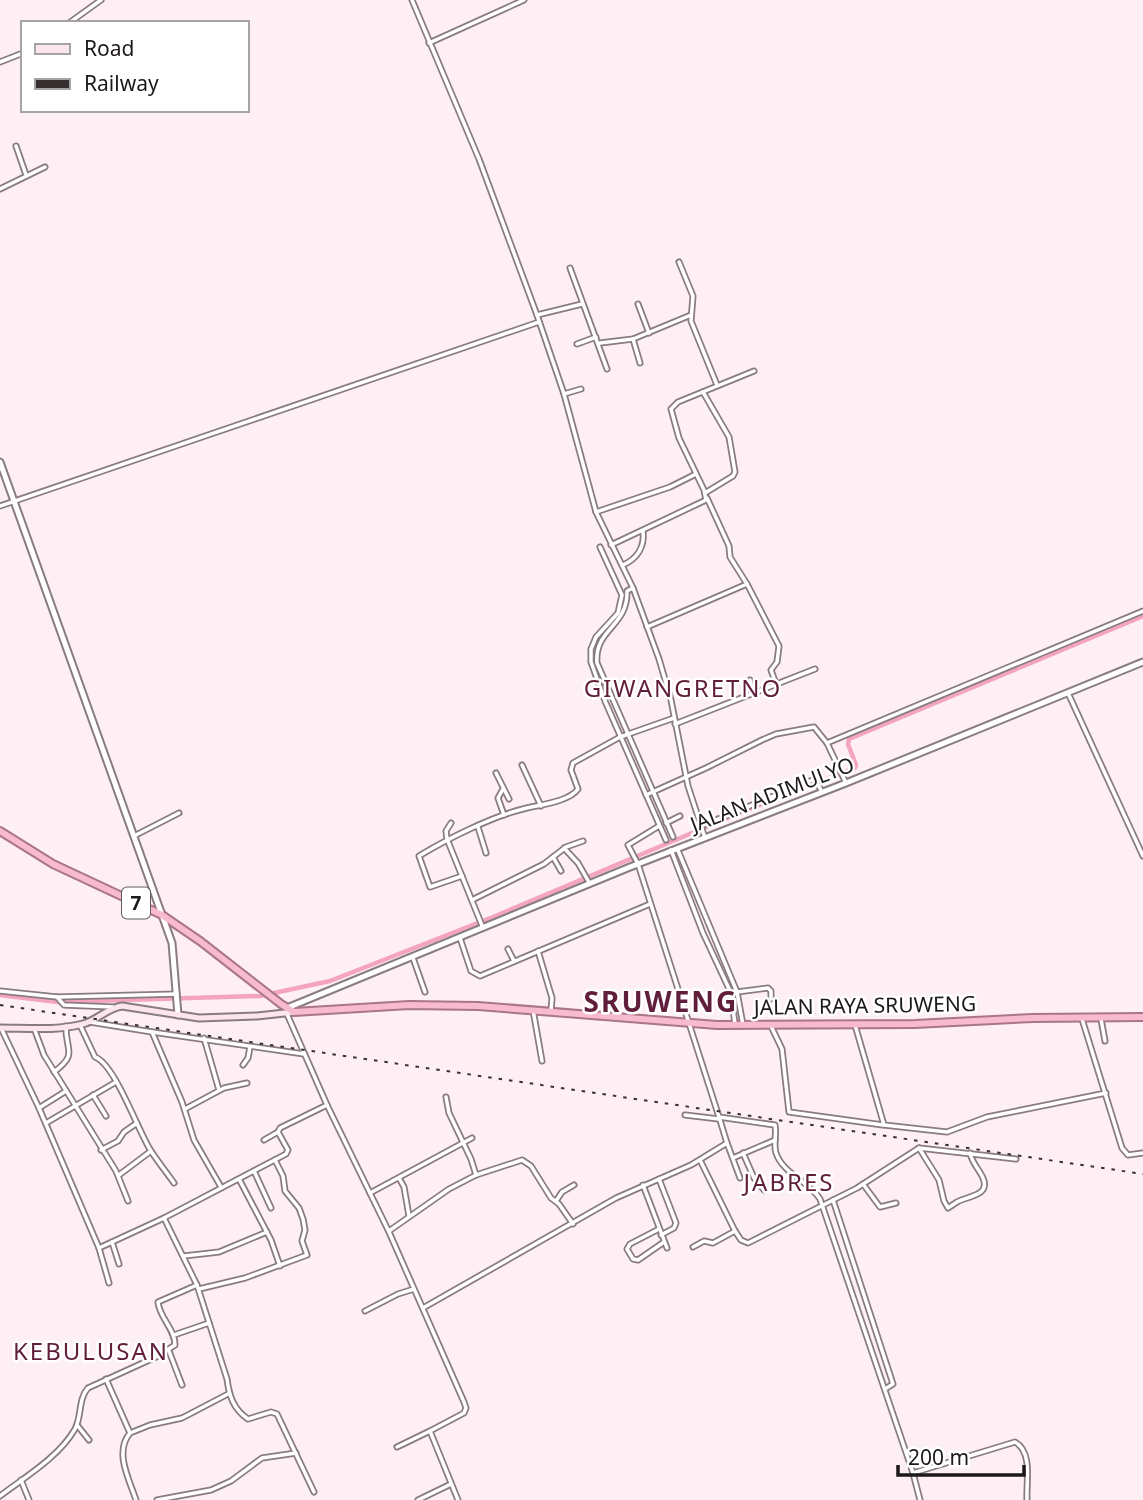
<svg xmlns="http://www.w3.org/2000/svg" width="1143" height="1500" viewBox="0 0 1143 1500" font-family="'Noto Sans',sans-serif">
	<rect width="100%" height="100%" fill="#fdeff3"/>
	<g fill="none" stroke-linecap="round" stroke-linejoin="round">
		<polyline stroke="#f4a4bf" stroke-width="4.5" points="0,995 57,1002 260,996 330,981 493,917 744,811 855,768 856,765 848,744 849,739 1143,616"/>
		<g stroke="#897c80" stroke-width="7">
			<g id="minor">
				<polyline points="412,0 479,159 537,315 564,394 596,512 633,588 659,659 671,700 688,786 705,838"/>
				<polyline points="69,23 101,0"/>
				<polyline points="429,43 524,0"/>
				<polyline points="0,62 23,53"/>
				<polyline points="16,146 26,175"/>
				<polyline points="0,189 45,167"/>
				<polyline points="679,262 693,296 691,321 717,385"/>
				<polyline points="570,268 607,369"/>
				<polyline points="638,304 649,333"/>
				<polyline points="537,315 582,304"/>
				<polyline points="633,339 640,363"/>
				<polyline points="600,343 633,339 691,315"/>
				<polyline points="577,344 596,337"/>
				<polyline points="703,392 729,437 735,472 733,476 705,493"/>
				<polyline points="564,394 581,389"/>
				<polyline points="0,506 539,322"/>
				<polyline points="596,512 670,487 696,474"/>
				<polyline points="611,545 706,500 704,490 679,438 671,409 678,402 754,371"/>
				<polyline points="600,547 622,595 618,613 596,637 591,649 591,662 605,701 666,840"/>
				<path d="M 623,565 C 637,559 645,547 643,531"/>
				<polyline points="747,584 779,646 777,662 771,670 776,684"/>
				<path d="M 633,588 L 627,591 C 628,627 594,629 597,663 L 673,837"/>
				<polyline points="647,627 747,584 730,557 729,546 707,498"/>
				<polyline points="750,680 753,693"/>
				<polyline points="1068,693 1143,856"/>
				<polyline points="675,724 815,669"/>
				<polyline points="522,765 541,806"/>
				<polyline points="496,773 509,799"/>
				<polyline points="846,783 827,743 1143,611"/>
				<polyline points="503,789 498,798 504,815"/>
				<polyline points="646,795 706,768 762,740 776,734 814,727 827,743"/>
				<polyline points="451,823 446,831 447,839 483,928"/>
				<polyline points="666,823 680,816"/>
				<path d="M 659,826 L 628,845 L 638,864 L 719,1117 L 775,1125 C 777,1134 773,1144 776,1153 C 783,1174 809,1181 820,1199 L 913,1473 L 920,1500"/>
				<polyline points="701,826 815,779 822,792"/>
				<polyline points="478,827 486,853"/>
				<polyline points="134,836 179,813"/>
				<polyline points="564,848 578,863 590,884"/>
				<polyline points="677,848 737,992 743,1025"/>
				<polyline points="671,850 703,933 731,993 735,1024"/>
				<polyline points="553,857 561,871"/>
				<path d="M 462,876 L 430,887 L 419,856 C 447,839 491,817 523,809 C 538,805 569,802 578,789 L 571,770 L 573,763 L 620,737 L 674,718"/>
				<polyline points="472,900 544,864 566,847 583,841"/>
				<polyline points="460,938 471,971 480,976 650,904"/>
				<polyline points="508,949 514,961"/>
				<polyline points="538,951 552,998 551,1011"/>
				<polyline points="413,958 425,992"/>
				<polyline points="0,991 57,997 64,1005 113,1007"/>
				<polyline points="737,992 768,988 771,991 771,999"/>
				<polyline points="57,997 177,994"/>
				<polyline points="533,1010 542,1061"/>
				<polyline points="287,1014 327,1105 389,1232 464,1402 466,1408 464,1413 430,1431 458,1500"/>
				<polyline points="1082,1019 1122,1148 1128,1155 1143,1153"/>
				<polyline points="1101,1019 1105,1041"/>
				<polyline points="90,1022 152,1032 182,1102 194,1140 221,1187"/>
				<path d="M 80,1025 L 95,1057 C 115,1064 138,1131 151,1151 C 158,1162 167,1173 174,1183"/>
				<polyline points="855,1025 884,1125 947,1132 987,1117 1106,1093"/>
				<polyline points="771,1026 782,1049 789,1112 883,1125"/>
				<polyline points="1,1028 39,1108 99,1248 164,1218 286,1154 288,1150 278,1132 280,1128 327,1105"/>
				<polyline points="34,1028 44,1055 116,1171 128,1201"/>
				<polyline points="152,1032 304,1054"/>
				<polyline points="204,1038 219,1090"/>
				<polyline points="243,1065 248,1058 250,1047"/>
				<path d="M 54,1072 C 79,1053 65,1051 66,1026"/>
				<polyline points="93,1095 106,1116"/>
				<polyline points="446,1097 449,1113 471,1159 476,1175"/>
				<polyline points="39,1108 66,1091"/>
				<polyline points="185,1109 224,1088 247,1083"/>
				<polyline points="685,1115 719,1119"/>
				<polyline points="46,1123 116,1082"/>
				<polyline points="264,1140 278,1132"/>
				<polyline points="727,1143 740,1178"/>
				<path d="M 919,1148 L 939,1180 L 944,1201 L 948,1208 C 951,1206 954,1204 957,1202 C 967,1196 991,1196 983,1178 C 979,1169 972,1163 970,1153"/>
				<polyline points="101,1150 118,1141 124,1132 137,1123"/>
				<polyline points="743,1153 754,1178 764,1190"/>
				<polyline points="733,1158 775,1140"/>
				<polyline points="700,1160 735,1231 741,1240 748,1243 857,1188 919,1148 1016,1159"/>
				<polyline points="254,1171 271,1208"/>
				<polyline points="119,1175 151,1151"/>
				<polyline points="399,1178 404,1187 409,1216"/>
				<polyline points="239,1179 271,1240 280,1266"/>
				<polyline points="659,1179 676,1223 674,1228 661,1235"/>
				<polyline points="863,1184 880,1207 896,1203"/>
				<polyline points="643,1185 667,1248"/>
				<polyline points="370,1193 472,1138"/>
				<polyline points="833,1200 893,1384 885,1389"/>
				<polyline points="556,1201 562,1192 574,1185"/>
				<polyline points="659,1229 630,1244 627,1249 633,1259 638,1260 664,1242"/>
				<polyline points="389,1231 449,1189 476,1175 522,1160 531,1166 551,1198 559,1204 573,1224"/>
				<polyline points="112,1242 119,1264"/>
				<polyline points="693,1247 704,1241 713,1243 735,1231"/>
				<polyline points="99,1248 109,1283"/>
				<polyline points="184,1256 219,1252 267,1232"/>
				<path d="M 197,1285 L 227,1379 C 229,1395 233,1409 248,1419 L 271,1412 L 277,1414 L 314,1492"/>
				<polyline points="199,1289 245,1278 307,1255 302,1241 305,1230 303,1219 299,1208 285,1191 283,1176 275,1160"/>
				<polyline points="423,1308 616,1198 691,1165 727,1143 719,1117"/>
				<polyline points="365,1311 398,1294 414,1289"/>
				<polyline points="174,1335 209,1323"/>
				<polyline points="169,1351 182,1385"/>
				<polyline points="106,1379 130,1433 150,1425 182,1418 228,1394"/>
				<polyline points="77,1425 89,1440"/>
				<path d="M 130,1433 C 114,1452 129,1479 136,1500"/>
				<polyline points="397,1447 430,1431"/>
				<path d="M 913,1473 L 1015,1442 C 1033,1452 1026,1482 1027,1500"/>
				<polyline points="21,1480 29,1500"/>
				<path d="M 0,1496 C 25,1477 59,1457 75,1429 C 82,1416 78,1399 88,1388 L 156,1357 L 175,1345 C 175,1329 159,1317 158,1302 L 197,1285 L 164,1218"/>
				<polyline points="157,1500 211,1490 231,1481 262,1458 296,1453"/>
				<polyline points="418,1500 451,1484"/>
			</g>
		</g>
		<g stroke="#897c80" stroke-width="9">
			<g id="tertiary">
				<polyline points="0,462 172,943 178,1015"/>
				<polyline points="287,1008 630,867 846,783 1143,662"/>
			</g>
		</g>
		<g stroke="#897c80" stroke-width="9">
			<path id="secondary" d="M 0,1028 C 26,1028 57,1031 83,1024 C 98,1020 107,1008 122,1006 L 199,1018 L 257,1016 L 294,1012"/>
		</g>
		<g stroke="#aa7687" stroke-width="10">
			<polyline id="trunk" points="0,831 53,864 162,915 200,941 281,1004 294,1012 409,1005 478,1006 717,1025 915,1024 1033,1018 1143,1017"/>
		</g>
		<use href="#minor" stroke="#fff" stroke-width="3.5"/>
		<use href="#tertiary" stroke="#fff" stroke-width="5"/>
		<use href="#secondary" stroke="#fce5ed" stroke-width="5"/>
		<use href="#trunk" stroke="#f8bace" stroke-width="6"/>
		<polyline stroke="#363031" stroke-width="2" stroke-dasharray="3.5 7" stroke-linecap="butt" points="0,1005 1143,1174"/>
	</g>
	<g text-anchor="middle" dominant-baseline="central" stroke-width="5" stroke-linejoin="round" paint-order="stroke">
		<rect fill="#fff" stroke="#615d5e" stroke-width="2" x="122" y="887.5" width="28" height="31" rx="5"/>
		<g font-size="19" font-weight="bold" fill="#1d1819">
			<text x="136" y="903">7</text>
		</g>
		<g font-size="21" fill="#1d1819" stroke="#fff">
			<text transform="translate(772 794) rotate(-21)">JALAN ADIMULYO</text>
			<text transform="translate(865 1005) rotate(-1)">JALAN RAYA SRUWENG</text>
		</g>
		<g font-size="24" letter-spacing="2" fill="#601e3a" stroke="#fff">
			<text x="683" y="687">GIWANGRETNO</text>
			<text x="789" y="1181">JABRES</text>
			<text x="91" y="1350">KEBULUSAN</text>
		</g>
		<g font-size="28" font-weight="bold" letter-spacing="2" fill="#601e3a" stroke="#fff">
			<text x="661" y="1001">SRUWENG</text>
		</g>
	</g>
	<rect x="21" y="21" width="228" height="91" fill="#ffffff" stroke="#a5a3a3" stroke-width="2"/>
	<rect x="35" y="44" width="35" height="10" fill="#fce5ed" stroke="#a5a3a3" stroke-width="2"/>
	<text x="84" y="56" font-size="21" fill="#1d1819">Road</text>
	<rect x="35" y="79" width="35" height="10" fill="#363031" stroke="#a5a3a3" stroke-width="2"/>
	<text x="84" y="91" font-size="21" fill="#1d1819">Railway</text>
	<path d="M898 1465v10h126v-10" fill="none" stroke="#1d1819" stroke-width="3.5"/>
	<text x="908" y="1465" font-size="21" fill="#1d1819" stroke="#ffffff" stroke-width="5" paint-order="stroke">200 m</text>
</svg>
